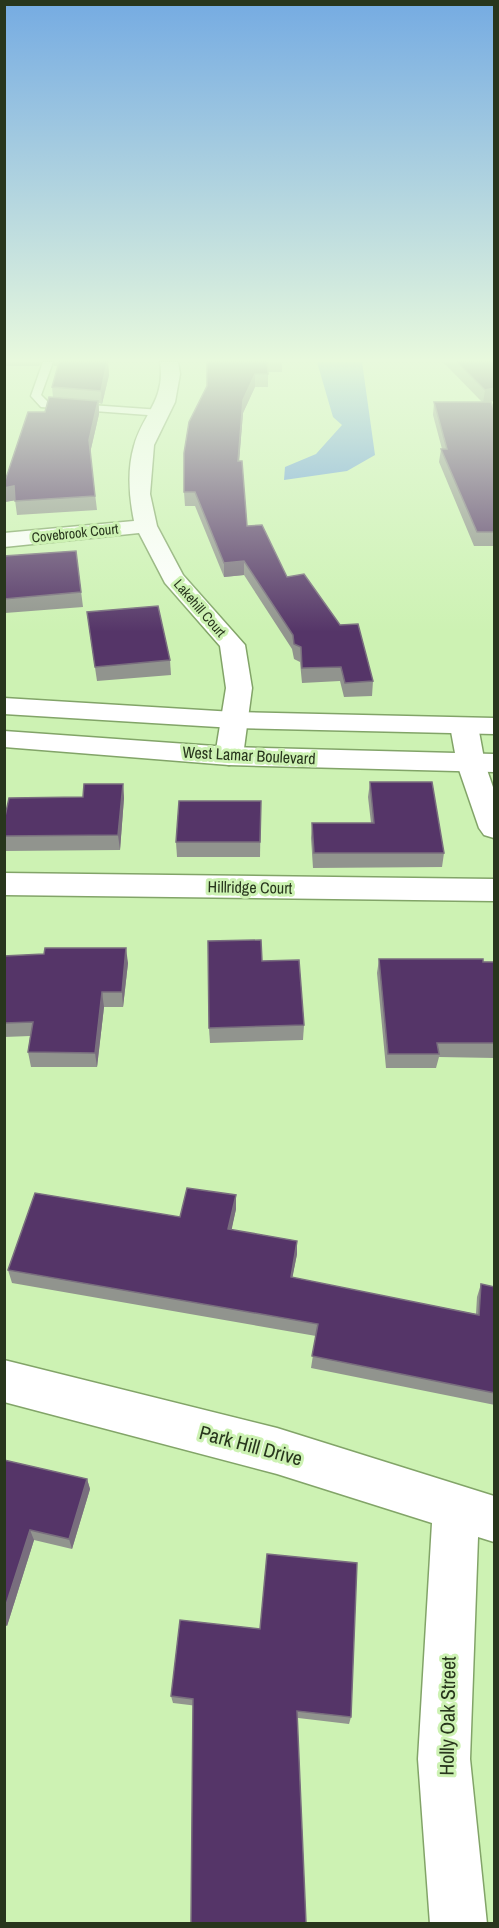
<svg xmlns="http://www.w3.org/2000/svg" width="499" height="1928" viewBox="0 0 499 1928" font-family="'Archivo Narrow',sans-serif">
	<rect width="100%" height="100%" fill="#cdf2b3"/>
	<polygon fill="#689dda" points="317,362 362,362 375,455 347,471 284,480 285,467 316,454 342,425 333,417"/>
	<g fill="none" stroke-linecap="round" stroke-linejoin="round">
		<g stroke="#82a468" stroke-width="3">
			<polygon id="service" points="43,362 53,362 41,395 48,402 161,410 166,413 161,416 41,407 31,396"/>
		</g>
		<g stroke="#82a468" stroke-width="3">
			<g id="minor">
				<path d="M 160,362 L 178,362 L 180,374 L 175,402 L 154,445 L 150,494 L 157,526 L 183,575 L 245,645 L 252,688 L 243,756 L 239,762 L 229,765 L 219,762 L 215,756 L 226,688 L 220,646 L 165,583 L 139,533 L 4,547 L 4,533 L 134,521 C 129,496 127,470 134,446 C 142,415 166,400 160,362 Z"/>
				<polygon points="464,718 474,720 478,726 485,764 494,790 494,838 484,835 479,828 457,764 450,726 454,720"/>
				<polygon points="4,873 494,879 494,901 4,895"/>
				<polygon points="4,1360 277,1428 494,1496 494,1542 478,1537 470,1759 487,1924 430,1924 418,1759 432,1523 277,1474 4,1402"/>
			</g>
		</g>
		<g stroke="#82a468" stroke-width="3">
			<g id="secondary">
				<polygon points="4,698 234,712 494,718 494,734 234,728 4,714"/>
				<polygon points="4,731 229,747 494,754 494,772 229,765 4,747"/>
			</g>
		</g>
		<use href="#service" fill="#fff" fill-rule="evenodd"/>
		<use href="#minor" fill="#fff" fill-rule="evenodd"/>
		<use href="#secondary" fill="#fff" fill-rule="evenodd"/>
	</g>
	<g fill="#91948e">
		<polygon points="4,362 41,362 39,366 4,366"/>
		<polygon points="53,362 108,362 109,375 102,404 99,403 99,414 90,453 97,510 17,515 15,500 5,502 4,484 53,397 52,387 58,366 54,366"/>
		<polygon points="207,362 282,362 282,372 268,372 268,387 255,387 243,413 239,461 247,526 287,577 373,681 372,696 344,697 340,681 302,683 300,662 294,659 292,649 244,575 224,577 195,506 185,506 184,492 207,386"/>
		<polygon points="443,362 495,362 487,402 495,412 495,546 474,546 439,462 441,449 442,449 433,415 434,402 482,402"/>
		<polygon points="76,551 83,607 5,613 4,556"/>
		<polygon points="89,627 170,660 171,675 97,681"/>
		<polygon points="370,782 444,853 442,867 313,868 311,838 312,823 371,823 368,797"/>
		<polygon points="123,784 124,798 120,850 5,851 4,821 83,797"/>
		<polygon points="261,801 260,857 177,857 176,842"/>
		<polygon points="4,956 128,963 123,1007 104,1007 97,1067 31,1067 28,1052 30,1036 4,1037"/>
		<polygon points="379,959 495,962 495,1058 439,1057 436,1068 386,1068 377,973"/>
		<polygon points="262,961 304,1025 303,1040 210,1043 209,1028"/>
		<polygon points="236,1195 236,1209 231,1230 297,1254 292,1278 476,1314 477,1297 481,1284 495,1287 495,1405 311,1368 316,1336 12,1283 8,1270 180,1217"/>
		<polygon points="4,1460 87,1479 90,1489 72,1549 34,1540 7,1626 4,1625"/>
		<polygon points="171,1696 351,1717 349,1724 173,1703"/>
	</g>
	<g fill="#796e7e">
		<polygon points="108,362 109,375 102,404 101,391"/>
		<polygon points="255,374 255,387 243,413 238,475 238,461 243,400"/>
		<polygon points="495,388 495,401 483,403 485,390"/>
		<polygon points="98,401 99,414 90,453 89,440"/>
		<polygon points="14,486 17,500 5,502 4,488"/>
		<polygon points="244,561 244,575 224,577 224,563"/>
		<polygon points="123,784 124,798 120,850 118,835"/>
		<polygon points="126,948 128,963 123,1007 122,992"/>
		<polygon points="102,992 104,1007 97,1067 95,1053"/>
		<polygon points="236,1195 236,1209 229,1242 228,1229"/>
		<polygon points="297,1241 297,1254 290,1290 291,1277"/>
		<polygon points="87,1479 90,1489 72,1549 69,1539"/>
		<polygon points="30,1530 34,1540 7,1626 4,1621 4,1611"/>
	</g>
	<g fill="#553568" stroke="#796e7e" stroke-width="1.5">
		<polygon points="59,362 107,362 101,391 52,387"/>
		<polygon points="207,362 267,362 268,374 255,374 243,400 238,461 242,461 247,526 262,525 287,577 304,574 340,625 358,624 373,681 345,683 341,667 302,668 301,647 294,644 293,635 244,561 224,563 195,492 184,492 184,453 189,422 207,386"/>
		<polygon points="457,362 495,362 495,388 485,390"/>
		<polygon points="49,397 98,401 89,440 95,496 15,501 14,486 4,488 4,484 28,412 45,412"/>
		<polygon points="434,402 491,402 495,412 495,532 477,532 441,449 447,449"/>
		<polygon points="76,551 81,592 4,599 4,556"/>
		<polygon points="158,606 170,660 95,667 87,612"/>
		<polygon points="370,782 432,782 444,853 314,853 312,823 374,823"/>
		<polygon points="84,784 123,784 118,835 4,836 4,821 9,798 83,797"/>
		<polygon points="179,801 261,801 260,842 176,842"/>
		<polygon points="261,940 262,961 299,960 304,1025 209,1028 208,941"/>
		<polygon points="45,948 126,948 122,992 102,992 95,1053 28,1052 33,1022 4,1023 4,956 44,954"/>
		<polygon points="379,959 483,959 483,962 495,962 495,1043 437,1043 439,1054 388,1054"/>
		<polygon points="187,1188 236,1195 228,1229 297,1241 291,1277 479,1315 481,1284 495,1287 495,1393 312,1356 318,1324 8,1270 35,1193 180,1217"/>
		<polygon points="4,1460 87,1479 69,1539 30,1530 4,1611"/>
		<polygon points="267,1554 357,1563 351,1717 297,1711 306,1923 191,1923 193,1699 171,1696 180,1620 260,1629"/>
	</g>
	<linearGradient id="sky" x2="0" y2="1"><stop stop-color="#75abe2"/><stop offset="0.57" stop-color="#e8f9dd"/><stop offset="1" stop-color="#e8f9dd" stop-opacity="0"/></linearGradient>
	<rect width="499" height="632" fill="url(#sky)"/>
	<g text-anchor="middle" dominant-baseline="central" stroke-width="6" stroke-linejoin="round" paint-order="stroke">
		<g font-size="14" fill="#28361d" stroke="#cdf2b3">
			<text transform="translate(75 533) rotate(-6)">Covebrook Court</text>
			<text transform="translate(200 608) rotate(49)">Lakehill Court</text>
		</g>
		<g font-size="16" fill="#28361d" stroke="#cdf2b3">
			<text transform="translate(249 755) rotate(3)">West Lamar Boulevard</text>
			<text transform="translate(250 887) rotate(1)">Hillridge Court</text>
		</g>
		<g font-size="20" fill="#28361d" stroke="#cdf2b3">
			<text transform="translate(251 1445) rotate(15)">Park Hill Drive</text>
			<text transform="translate(447 1716) rotate(-89)">Holly Oak Street</text>
		</g>
	</g>
	<rect width="499" height="1928" fill="none" stroke="#28361d" stroke-width="12"/>
</svg>
